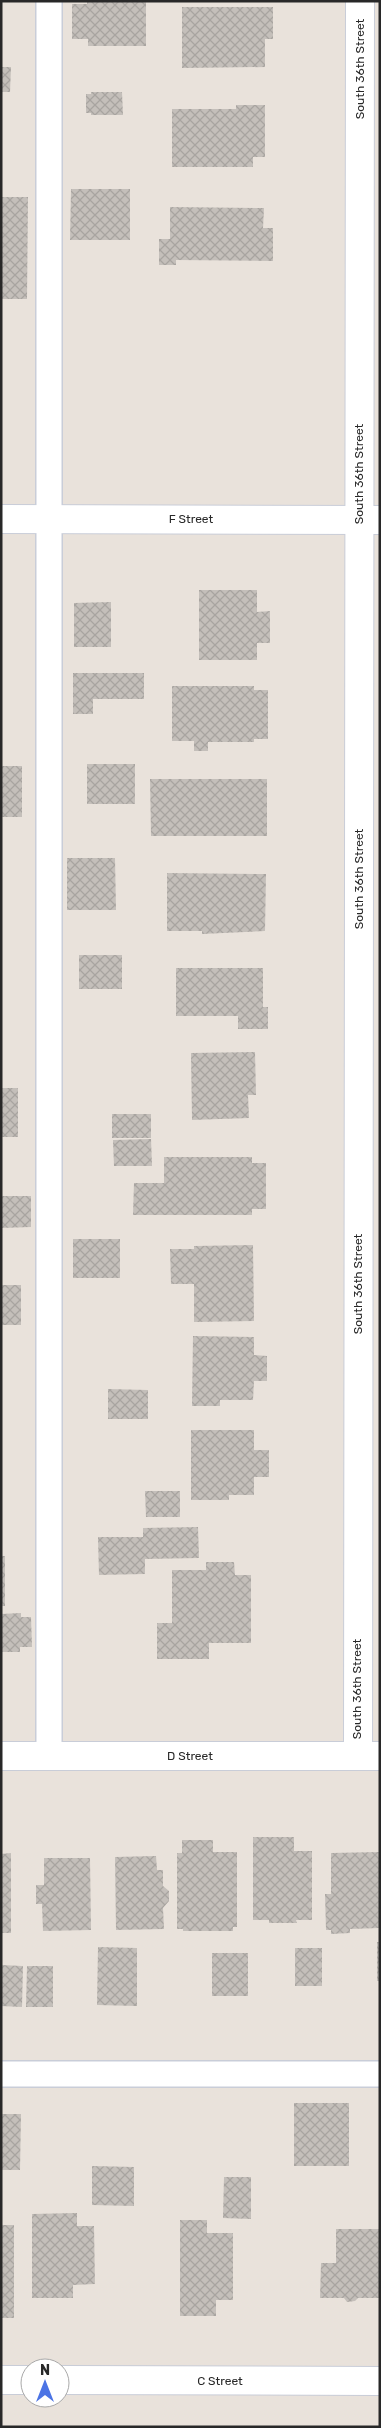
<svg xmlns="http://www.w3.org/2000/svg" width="381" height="2428" viewBox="0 0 381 2428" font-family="Rubik,sans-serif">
	<defs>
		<pattern id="building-cross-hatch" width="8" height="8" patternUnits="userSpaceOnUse" patternTransform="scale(1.25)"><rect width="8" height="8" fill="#c4bfba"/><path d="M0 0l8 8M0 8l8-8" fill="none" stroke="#a8a4a0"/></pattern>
	</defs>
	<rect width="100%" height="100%" fill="#e9e2db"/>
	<g fill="url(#building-cross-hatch)">
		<polygon points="87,1 146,1 146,46 88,46 88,39 72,39 72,4 87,4"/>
		<polygon points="182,7 273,7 273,39 265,39 265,67 182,68"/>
		<polygon points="1,67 11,67 10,92 1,92"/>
		<polygon points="91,92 122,92 123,115 91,115 91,113 86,113 86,94 91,94"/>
		<polygon points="236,105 265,105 265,157 253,157 253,167 172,167 172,109 236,109"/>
		<polygon points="71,189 130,189 130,240 70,240"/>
		<polygon points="1,197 28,197 27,299 1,299"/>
		<polygon points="170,207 264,208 263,228 273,228 273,261 176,260 176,265 159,265 159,239 170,239"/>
		<polygon points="199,590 257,590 257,612 270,611 270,643 257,643 257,660 199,660"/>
		<polygon points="111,602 111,647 74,647 74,603"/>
		<polygon points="73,673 144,673 144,699 93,699 93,714 73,714"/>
		<polygon points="172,686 254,686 254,690 268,690 268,739 254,739 254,742 208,742 208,751 194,751 194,741 172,741"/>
		<rect x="87" y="764" width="48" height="40"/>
		<rect x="1" y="766" width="21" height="51"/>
		<polygon points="150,779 267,779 267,836 151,836"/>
		<polygon points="67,858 115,858 116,910 67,910"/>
		<polygon points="167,873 266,874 265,931 202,934 202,931 167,931"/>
		<rect x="79" y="955" width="43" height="34"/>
		<polygon points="176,968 263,968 263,1007 268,1007 268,1029 238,1029 238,1016 176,1016"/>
		<polygon points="255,1052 256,1095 248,1095 249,1118 192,1120 191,1053"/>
		<rect x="1" y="1088" width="17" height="49"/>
		<rect x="112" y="1114" width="39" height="24"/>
		<polygon points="151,1139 152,1166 114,1166 113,1140"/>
		<polygon points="164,1157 252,1157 252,1163 266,1163 266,1209 252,1209 252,1215 133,1215 134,1183 164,1183"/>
		<polygon points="1,1196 31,1196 31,1227 1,1228"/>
		<rect x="73" y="1239" width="47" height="39"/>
		<polygon points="253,1245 254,1321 194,1322 194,1284 171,1284 170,1249 194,1249 194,1246"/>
		<rect x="1" y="1285" width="20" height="40"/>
		<polygon points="193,1336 254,1337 254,1355 267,1356 267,1381 254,1381 253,1400 220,1400 220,1406 192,1406"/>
		<polygon points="108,1389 148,1390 148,1419 108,1419"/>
		<polygon points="191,1430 254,1430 254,1450 269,1450 269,1477 254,1477 254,1495 229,1495 229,1500 191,1500"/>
		<polygon points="145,1491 180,1491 180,1517 146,1517"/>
		<polygon points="198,1527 199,1558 145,1559 145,1574 99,1575 98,1537 143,1537 143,1528"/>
		<rect x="1" y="1556" width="4" height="50"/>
		<polygon points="206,1562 234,1562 235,1575 251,1575 251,1643 209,1643 209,1659 157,1659 157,1623 172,1623 172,1570 206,1570"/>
		<polygon points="21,1613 21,1617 31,1617 32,1647 20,1647 20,1652 1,1652 1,1614"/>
		<polygon points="253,1837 294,1837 294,1851 312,1851 312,1920 296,1920 297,1923 269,1923 269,1920 253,1920"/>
		<polygon points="182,1840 213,1840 213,1852 237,1852 237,1927 233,1927 233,1931 183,1931 183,1929 177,1929 177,1853 182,1853"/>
		<polygon points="380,1852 380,1928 350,1929 350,1933 331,1934 331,1930 326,1930 325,1894 331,1894 331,1853"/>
		<polygon points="11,1853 11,1933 1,1933 1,1854"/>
		<polygon points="156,1856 157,1870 163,1870 163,1886 169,1891 169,1901 163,1908 164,1929 116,1930 115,1857"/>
		<polygon points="44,1858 90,1858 91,1930 43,1931 42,1904 36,1904 36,1885 44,1885"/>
		<rect x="377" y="1942" width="3" height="39"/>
		<polygon points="98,1947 137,1948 137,2006 97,2005"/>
		<rect x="295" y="1948" width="27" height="38"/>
		<rect x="212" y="1953" width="36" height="43"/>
		<polygon points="1,1965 23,1966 22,2007 1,2006"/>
		<polygon points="27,1966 53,1966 53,2007 26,2007"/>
		<rect x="294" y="2103" width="55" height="63"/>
		<polygon points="1,2114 21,2114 20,2170 1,2170"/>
		<polygon points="92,2166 134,2167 134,2206 92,2205"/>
		<polygon points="224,2177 251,2177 251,2219 223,2218"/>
		<polygon points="77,2213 77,2226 94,2226 95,2284 73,2285 73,2298 32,2298 32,2214"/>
		<polygon points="180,2220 207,2220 207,2233 233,2233 233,2300 216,2300 216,2316 180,2316"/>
		<rect x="1" y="2225" width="13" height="93"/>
		<polygon points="336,2229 380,2229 380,2298 358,2298 355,2301 347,2302 344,2298 320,2298 321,2263 336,2263"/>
	</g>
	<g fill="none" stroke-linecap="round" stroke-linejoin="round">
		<g stroke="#c9cdd8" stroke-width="28">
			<g id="service">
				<polyline points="49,1 49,1756"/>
				<polyline points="1,2074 380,2074"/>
			</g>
		</g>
		<g stroke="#c9cdd8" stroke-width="30">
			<g id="minor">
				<polyline points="1,519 380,520"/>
				<polyline points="358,1756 360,1"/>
				<polyline points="1,2380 30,2380"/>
				<polyline points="60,2380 380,2381"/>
			</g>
		</g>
		<g stroke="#c9cdd8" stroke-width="30">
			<polyline id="tertiary" points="1,1756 380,1756"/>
		</g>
		<use href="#service" stroke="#fff" stroke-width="25"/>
		<use href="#minor" stroke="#fff" stroke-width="28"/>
		<use href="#tertiary" stroke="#fff" stroke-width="28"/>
	</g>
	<g text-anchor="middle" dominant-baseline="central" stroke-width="4" stroke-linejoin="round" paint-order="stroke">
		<g font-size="12" fill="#282828" stroke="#fff">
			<text transform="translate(360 69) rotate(-90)">South 36th Street</text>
			<text transform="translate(359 474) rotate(-90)">South 36th Street</text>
			<text x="191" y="519">F Street</text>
			<text transform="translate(359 879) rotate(-90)">South 36th Street</text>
			<text transform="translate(358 1284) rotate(-90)">South 36th Street</text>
			<text transform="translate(357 1689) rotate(-90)">South 36th Street</text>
			<text x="190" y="1756">D Street</text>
			<text x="220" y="2381">C Street</text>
		</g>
	</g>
	<rect width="381" height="2428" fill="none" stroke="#282828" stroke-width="5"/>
	<g transform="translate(45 2383)"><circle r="24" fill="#ffffff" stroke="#a9a9a9"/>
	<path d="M0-4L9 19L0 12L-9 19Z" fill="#4c74e5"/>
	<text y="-8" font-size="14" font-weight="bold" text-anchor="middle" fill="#282828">N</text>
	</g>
</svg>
